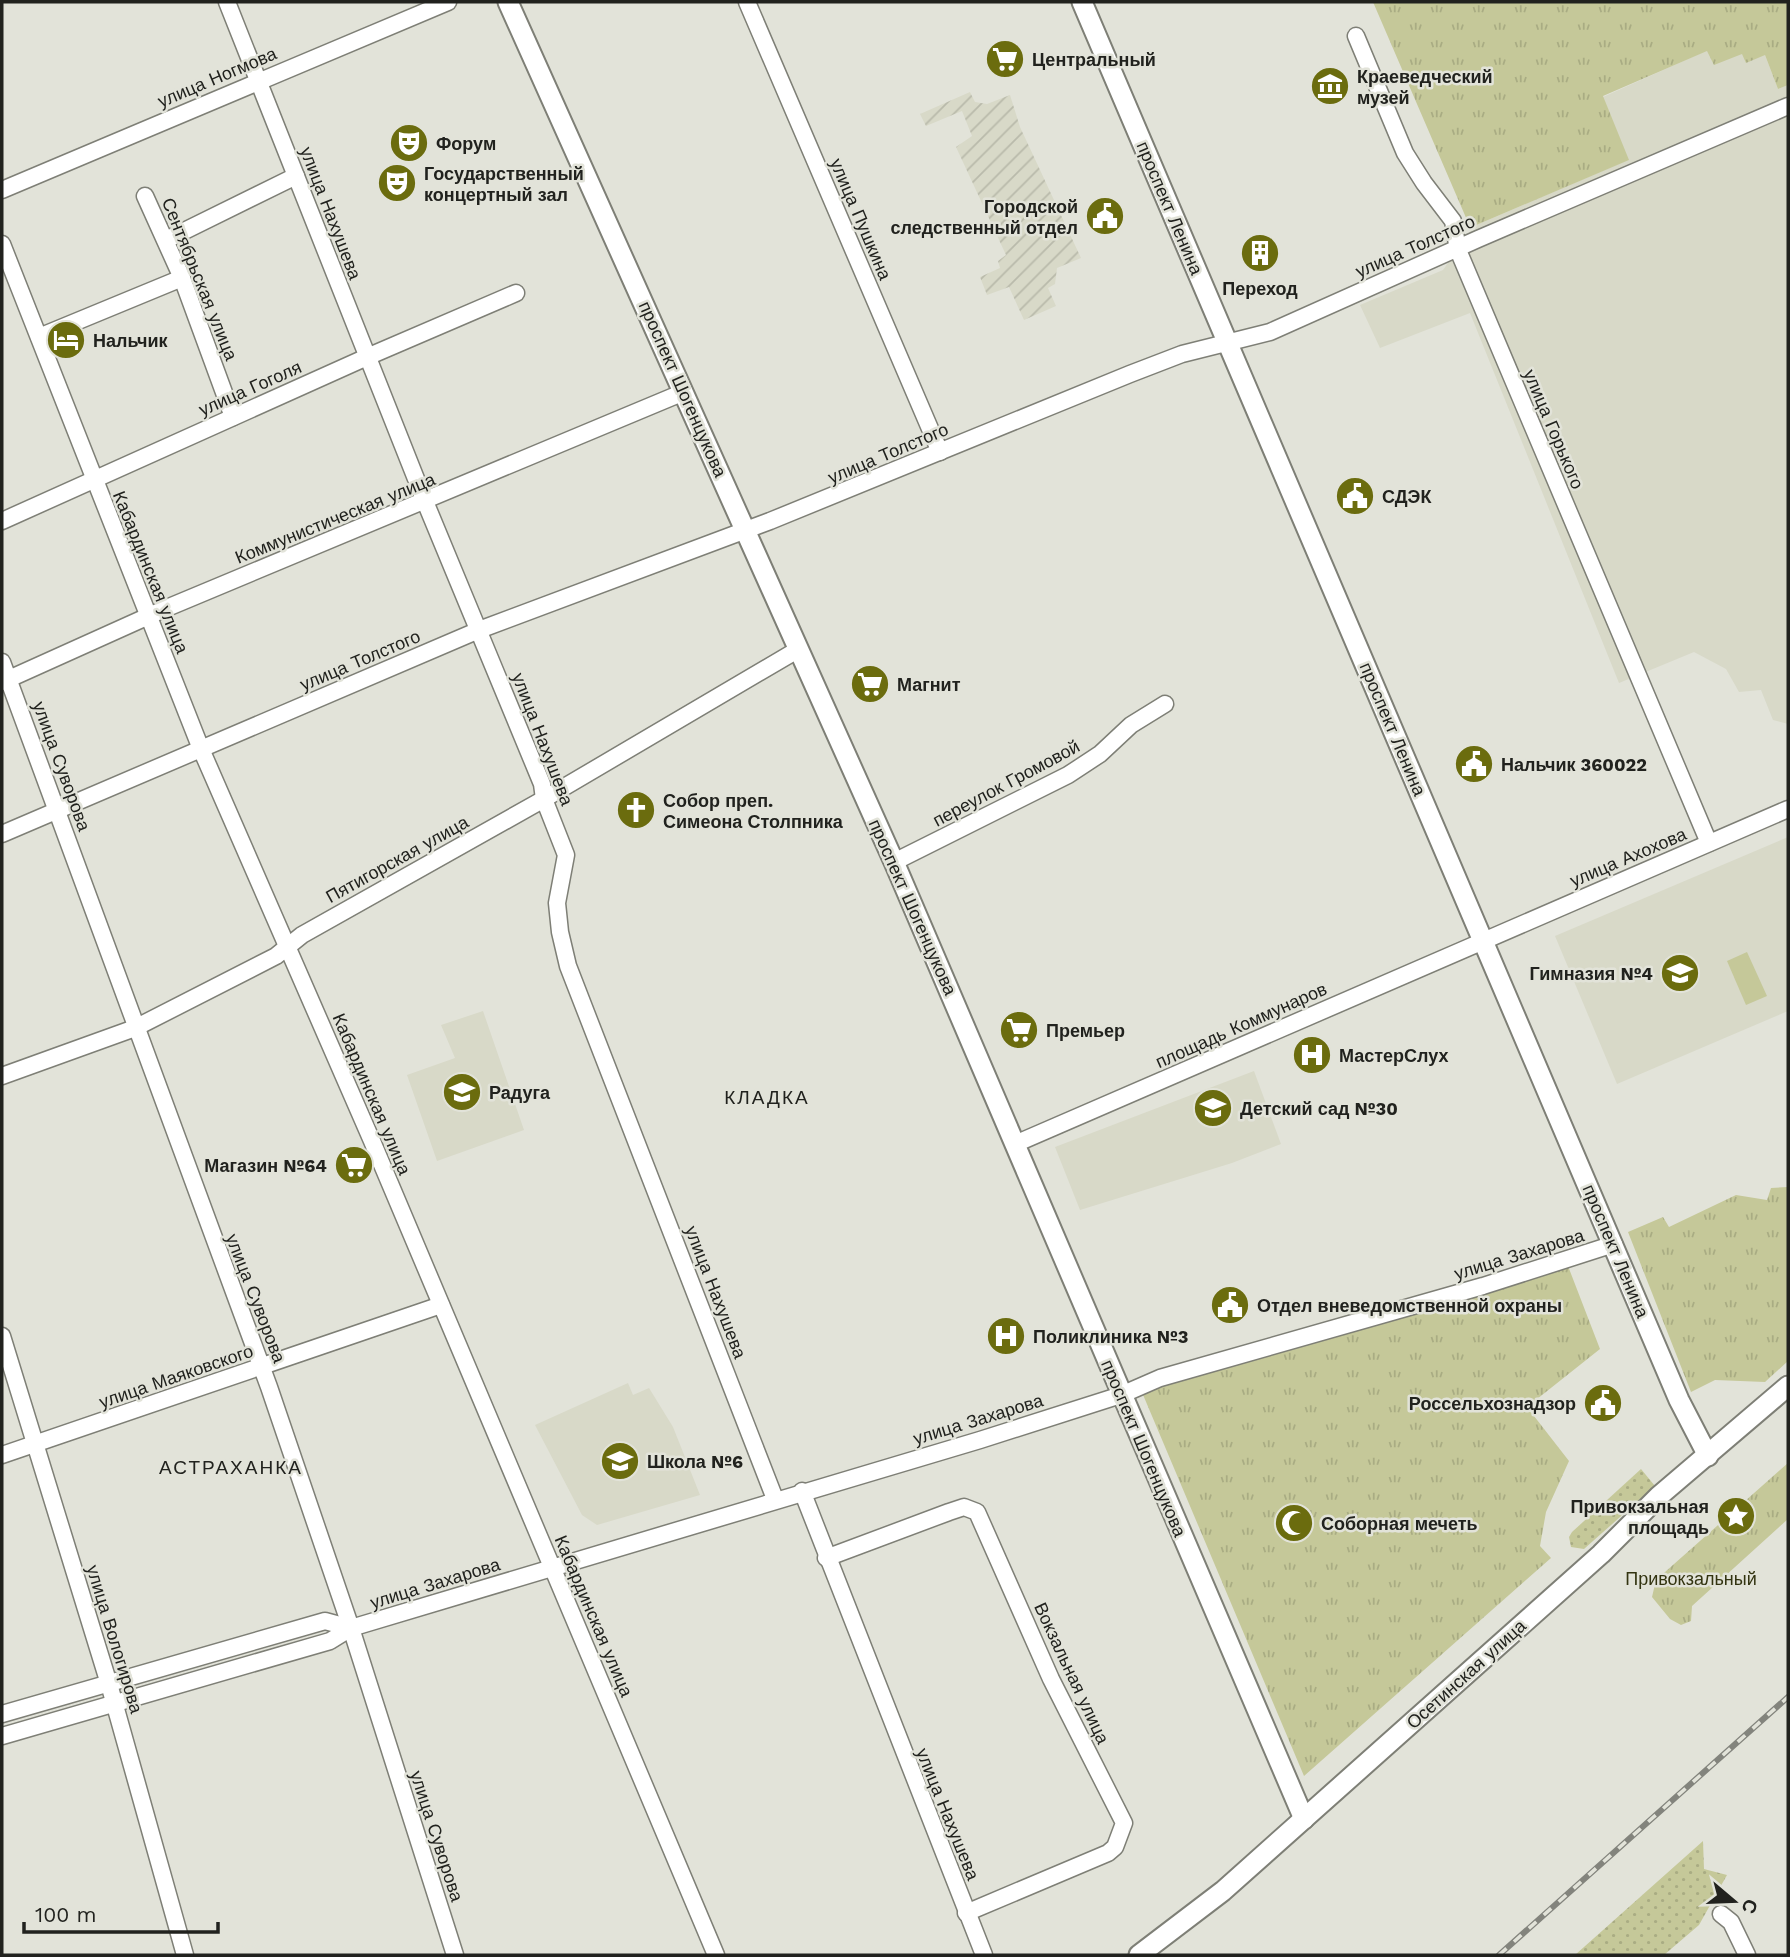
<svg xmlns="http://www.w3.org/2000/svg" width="1790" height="1957" viewBox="0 0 1790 1957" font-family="'Work Sans',sans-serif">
	<defs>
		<pattern id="industrial-furrows" width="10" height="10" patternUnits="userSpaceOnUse" patternTransform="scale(1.75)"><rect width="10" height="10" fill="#d8d9c8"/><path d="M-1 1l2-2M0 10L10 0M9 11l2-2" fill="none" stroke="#b9baab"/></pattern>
		<pattern id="grass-dots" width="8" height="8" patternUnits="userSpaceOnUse" patternTransform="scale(1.75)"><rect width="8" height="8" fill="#c5c899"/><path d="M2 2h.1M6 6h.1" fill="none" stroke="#a9ac83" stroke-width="1.8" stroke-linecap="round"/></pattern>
		<pattern id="park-tufts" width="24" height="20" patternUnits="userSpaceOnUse" patternTransform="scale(1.75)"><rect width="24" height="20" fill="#c5c899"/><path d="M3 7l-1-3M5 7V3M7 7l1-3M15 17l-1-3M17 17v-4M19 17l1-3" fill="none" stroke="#a9ac83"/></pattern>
	</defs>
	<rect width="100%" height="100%" fill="#e2e3d9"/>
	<g fill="#d8d9c8">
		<polygon points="1708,50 1765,55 1778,89 1788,85 1788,724 1773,720 1761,690 1739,692 1726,669 1694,652 1619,683 1470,313 1380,348 1360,305 1443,270 1474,226 1628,160 1603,97"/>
		<polygon points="1788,837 1788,1011 1617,1084 1555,936"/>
		<polygon points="483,1011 524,1130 437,1161 407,1075 455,1058 441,1025"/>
		<polygon points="1254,1071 1281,1144 1232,1163 1080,1210 1055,1147"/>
		<polygon points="628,1383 633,1395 649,1388 673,1427 700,1495 597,1525 582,1515 535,1425"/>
	</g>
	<polygon fill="url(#industrial-furrows)" points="970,92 975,102 987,104 1010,95 1020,127 1081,258 1057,268 1055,284 1048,288 1056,306 1024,320 1009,287 987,295 980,277 1000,268 998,261 1006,255 956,147 972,136 962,111 926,126 920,114"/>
	<g fill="url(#grass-dots)">
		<polygon points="1641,1469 1655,1486 1584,1549 1571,1547 1569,1537 1572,1532"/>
		<polygon points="1703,1841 1704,1869 1727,1875 1699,1925 1664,1955 1575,1955"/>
	</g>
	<g fill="url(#park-tufts)">
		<polygon points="1373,2 1788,2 1788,85 1778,89 1765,55 1746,63 1742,54 1714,65 1707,51 1603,96 1629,160 1474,226 1467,220"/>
		<polygon points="1788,1187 1788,1361 1765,1382 1715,1380 1691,1392 1628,1232 1663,1217 1669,1227 1736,1195 1767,1200 1771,1188"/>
		<polygon points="1568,1266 1600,1349 1527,1407 1569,1461 1546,1512 1540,1546 1551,1558 1304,1776 1141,1390"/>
		<polygon points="1788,1463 1788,1519 1692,1606 1691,1621 1681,1625 1670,1619 1652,1597 1656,1580"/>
	</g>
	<polygon fill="#c5c899" points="1747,952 1767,996 1746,1005 1727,961"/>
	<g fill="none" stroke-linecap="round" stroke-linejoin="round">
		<g stroke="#7e7f76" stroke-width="19">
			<g id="minor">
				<polyline points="227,2 424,499 542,784 544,799 566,855 557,903 560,932 568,966 775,1499"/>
				<polyline points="747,2 940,452"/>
				<polyline points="1356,36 1405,153 1424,183 1453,221 1458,250 1709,843"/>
				<polyline points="2,190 448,2"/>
				<polyline points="145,196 182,278 233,417"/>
				<polyline points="166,240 296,176"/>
				<polyline points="2,244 201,749 372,1141 716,1955"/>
				<polyline points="39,337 182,278"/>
				<polyline points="2,521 367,357 516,293"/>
				<polyline points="2,662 269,1387 351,1628 455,1955"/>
				<polyline points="2,682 162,610 684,392"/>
				<polyline points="2,834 479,630 770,521 1130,374 1182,354 1270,332 1478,239 1788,106"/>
				<polyline points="894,862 1068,775 1100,754 1131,725 1165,704"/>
				<polyline points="2,1076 135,1028 276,956 302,935 544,799 799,649"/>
				<polyline points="1015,1144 1788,809"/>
				<polyline points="2,1336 109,1684 185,1955"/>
				<polyline points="2,1455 441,1305"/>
				<polyline points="802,1491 984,1955"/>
				<polyline points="826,1558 949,1512 964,1507 977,1512 1051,1679 1124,1823 1115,1847 1108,1853 966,1913"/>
				<polyline points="2,1714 325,1621 351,1628"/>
				<polyline points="2,1736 330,1641 351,1628 980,1440 1121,1395 1160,1378 1483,1286 1614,1244"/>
				<polyline points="1721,1914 1731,1922 1747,1955"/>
			</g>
		</g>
		<g stroke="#7e7f76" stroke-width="23">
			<g id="major">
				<polyline points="508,2 894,862 1304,1819"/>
				<polyline points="1082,2 1679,1400 1708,1456"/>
				<polyline points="1139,1955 1223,1891 1601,1554 1659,1496 1788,1386"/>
			</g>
		</g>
		<use href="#minor" stroke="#fff" stroke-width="16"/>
		<use href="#major" stroke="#fff" stroke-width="19"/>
		<g stroke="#83847d" stroke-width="6">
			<polyline id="rail" points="1499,1955 1788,1697"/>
		</g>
		<use href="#rail" stroke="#e2e3d9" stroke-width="3.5" stroke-dasharray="10" stroke-linecap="butt"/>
	</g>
	<defs>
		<g id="supermarket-disc" transform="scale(2.0125)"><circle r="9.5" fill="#6b6c0e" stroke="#e2e3d9"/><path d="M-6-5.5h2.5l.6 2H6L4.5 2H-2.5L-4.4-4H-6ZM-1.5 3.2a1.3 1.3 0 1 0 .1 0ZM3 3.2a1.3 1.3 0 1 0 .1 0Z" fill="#fff"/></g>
		<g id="museum-disc" transform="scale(2.0125)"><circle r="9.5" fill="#6b6c0e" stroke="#e2e3d9"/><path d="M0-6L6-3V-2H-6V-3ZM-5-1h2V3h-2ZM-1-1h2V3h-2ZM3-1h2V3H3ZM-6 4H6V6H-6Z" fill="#fff"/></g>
		<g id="theatre-disc" transform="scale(2.0125)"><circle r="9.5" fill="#6b6c0e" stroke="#e2e3d9"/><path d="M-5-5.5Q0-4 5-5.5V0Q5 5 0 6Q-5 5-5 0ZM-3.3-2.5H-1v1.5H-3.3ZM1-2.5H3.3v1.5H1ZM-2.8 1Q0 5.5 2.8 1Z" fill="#fff"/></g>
		<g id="civic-disc" transform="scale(2.0125)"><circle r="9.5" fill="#6b6c0e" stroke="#e2e3d9"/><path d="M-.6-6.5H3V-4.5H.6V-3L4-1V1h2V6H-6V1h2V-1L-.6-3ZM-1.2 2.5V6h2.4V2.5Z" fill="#fff"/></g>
		<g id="building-disc" transform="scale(2.0125)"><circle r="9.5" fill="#6b6c0e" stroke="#e2e3d9"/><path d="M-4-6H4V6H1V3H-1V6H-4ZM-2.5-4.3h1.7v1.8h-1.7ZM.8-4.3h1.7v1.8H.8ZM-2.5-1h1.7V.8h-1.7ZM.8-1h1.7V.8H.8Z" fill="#fff"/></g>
		<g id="hotel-disc" transform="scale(2.0125)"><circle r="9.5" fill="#6b6c0e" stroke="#e2e3d9"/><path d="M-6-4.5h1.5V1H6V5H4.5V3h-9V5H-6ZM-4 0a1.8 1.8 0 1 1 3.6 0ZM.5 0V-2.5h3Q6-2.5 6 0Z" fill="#fff"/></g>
		<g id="church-disc" transform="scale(2.0125)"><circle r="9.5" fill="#6b6c0e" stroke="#e2e3d9"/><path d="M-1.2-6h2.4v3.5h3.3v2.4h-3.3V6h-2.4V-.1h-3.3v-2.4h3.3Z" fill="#fff"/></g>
		<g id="school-disc" transform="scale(2.0125)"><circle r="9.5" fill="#6b6c0e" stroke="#e2e3d9"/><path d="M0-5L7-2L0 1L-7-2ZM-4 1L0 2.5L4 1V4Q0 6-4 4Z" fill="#fff"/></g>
		<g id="hospital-disc" transform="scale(2.0125)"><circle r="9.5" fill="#6b6c0e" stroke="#e2e3d9"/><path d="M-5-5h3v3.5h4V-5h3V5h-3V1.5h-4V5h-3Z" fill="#fff"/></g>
		<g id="sight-disc" transform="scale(2.0125)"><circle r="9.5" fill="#6b6c0e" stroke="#e2e3d9"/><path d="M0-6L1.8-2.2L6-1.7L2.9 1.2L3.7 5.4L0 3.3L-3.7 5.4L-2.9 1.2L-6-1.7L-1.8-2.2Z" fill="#fff"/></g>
		<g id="mosque-disc" transform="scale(2.0125)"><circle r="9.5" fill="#6b6c0e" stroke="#e2e3d9"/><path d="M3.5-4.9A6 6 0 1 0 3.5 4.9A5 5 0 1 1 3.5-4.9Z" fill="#fff"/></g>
	</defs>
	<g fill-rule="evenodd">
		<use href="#supermarket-disc" x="1005" y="59"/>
		<use href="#museum-disc" x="1330" y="86"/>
		<use href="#theatre-disc" x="409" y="143"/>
		<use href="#theatre-disc" x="397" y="183"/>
		<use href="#civic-disc" x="1105" y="216"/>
		<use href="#building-disc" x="1260" y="253"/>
		<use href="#hotel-disc" x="66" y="340"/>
		<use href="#civic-disc" x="1355" y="496"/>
		<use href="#supermarket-disc" x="870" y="684"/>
		<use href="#civic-disc" x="1474" y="764"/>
		<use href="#church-disc" x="636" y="810"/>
		<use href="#school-disc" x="1680" y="973"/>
		<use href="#supermarket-disc" x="1019" y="1030"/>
		<use href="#hospital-disc" x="1312" y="1055"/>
		<use href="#school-disc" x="462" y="1092"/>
		<use href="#school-disc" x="1213" y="1108"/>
		<use href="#supermarket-disc" x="354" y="1165"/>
		<use href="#civic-disc" x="1230" y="1305"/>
		<use href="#hospital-disc" x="1006" y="1336"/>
		<use href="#civic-disc" x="1603" y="1403"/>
		<use href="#school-disc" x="620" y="1461"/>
		<use href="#sight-disc" x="1736" y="1516"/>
		<use href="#mosque-disc" x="1294" y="1523"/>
	</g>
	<g text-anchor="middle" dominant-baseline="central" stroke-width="5" stroke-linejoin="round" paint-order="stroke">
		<g font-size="18" font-weight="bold" fill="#21221e" stroke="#e2e3d9" text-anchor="start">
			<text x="1032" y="59">Центральный</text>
			<text x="1357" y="76">Краеведческий<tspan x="1357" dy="21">музей</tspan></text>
			<text x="436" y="143">Форум</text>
			<text x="424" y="173">Государственный<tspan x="424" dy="21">концертный зал</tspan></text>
			<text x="1078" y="206" text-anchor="end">Городской<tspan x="1078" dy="21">следственный отдел</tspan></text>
			<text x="1260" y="288" text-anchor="middle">Переход</text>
			<text x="93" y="340">Нальчик</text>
			<text x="1382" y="496">СДЭК</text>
			<text x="897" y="684">Магнит</text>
			<text x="1501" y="764">Нальчик 360022</text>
			<text x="663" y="800">Собор преп.<tspan x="663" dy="21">Симеона Столпника</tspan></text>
			<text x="1653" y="973" text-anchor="end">Гимназия №4</text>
			<text x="1046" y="1030">Премьер</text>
			<text x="1339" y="1055">МастерСлух</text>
			<text x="489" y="1092">Радуга</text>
			<text x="1240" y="1108">Детский сад №30</text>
			<text x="327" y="1165" text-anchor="end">Магазин №64</text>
			<text x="1257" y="1305">Отдел вневедомственной охраны</text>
			<text x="1033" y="1336">Поликлиника №3</text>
			<text x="1576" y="1403" text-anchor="end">Россельхознадзор</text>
			<text x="647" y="1461">Школа №6</text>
			<text x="1709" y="1506" text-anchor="end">Привокзальная<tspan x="1709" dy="21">площадь</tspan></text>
			<text x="1321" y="1523">Соборная мечеть</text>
		</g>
		<g font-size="18" fill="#21221e" stroke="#e2e3d9">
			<text transform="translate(217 77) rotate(-23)">улица Ногмова</text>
			<text transform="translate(1170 208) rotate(67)">проспект Ленина</text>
			<text transform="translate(331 213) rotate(69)">улица Нахушева</text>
			<text transform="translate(861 219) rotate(67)">улица Пушкина</text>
			<text transform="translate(1415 246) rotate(-24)">улица Толстого</text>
			<text transform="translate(200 279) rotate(68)">Сентябрьская улица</text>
			<text transform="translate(250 388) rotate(-24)">улица Гоголя</text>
			<text transform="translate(683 389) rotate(66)">проспект Шогенцукова</text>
			<text transform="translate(1554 429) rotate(67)">улица Горького</text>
			<text transform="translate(888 453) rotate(-23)">улица Толстого</text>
			<text transform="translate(335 518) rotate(-22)">Коммунистическая улица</text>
			<text transform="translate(151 572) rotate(68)">Кабардинская улица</text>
			<text transform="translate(360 660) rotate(-23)">улица Толстого</text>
			<text transform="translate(1393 729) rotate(67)">проспект Ленина</text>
			<text transform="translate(543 739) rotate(69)">улица Нахушева</text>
			<text transform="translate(62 766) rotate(70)">улица Суворова</text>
			<text transform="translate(1006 783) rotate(-28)">переулок Громовой</text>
			<text transform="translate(1628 857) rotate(-23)">улица Ахохова</text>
			<text transform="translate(397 859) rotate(-29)">Пятигорская улица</text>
			<text transform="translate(913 907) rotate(66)">проспект Шогенцукова</text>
			<text transform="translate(1241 1025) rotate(-24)">площадь Коммунаров</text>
			<text transform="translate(372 1094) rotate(67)">Кабардинская улица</text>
			<text transform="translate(1616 1251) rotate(67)">проспект Ленина</text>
			<text transform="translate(1519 1254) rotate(-17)">улица Захарова</text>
			<text transform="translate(716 1292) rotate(69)">улица Нахушева</text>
			<text transform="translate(256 1298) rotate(69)">улица Суворова</text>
			<text transform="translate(176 1376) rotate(-19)">улица Маяковского</text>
			<text transform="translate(978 1419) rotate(-17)">улица Захарова</text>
			<text transform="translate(1144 1448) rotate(67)">проспект Шогенцукова</text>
			<text transform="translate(435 1583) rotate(-17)">улица Захарова</text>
			<text transform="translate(594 1616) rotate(67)">Кабардинская улица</text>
			<text transform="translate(115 1639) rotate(73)">улица Вологирова</text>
			<text transform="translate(1072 1673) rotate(65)">Вокзальная улица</text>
			<text transform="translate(1466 1674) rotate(-42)">Осетинская улица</text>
			<text transform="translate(948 1814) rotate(68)">улица Нахушева</text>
			<text transform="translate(437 1836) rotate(72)">улица Суворова</text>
		</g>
		<g font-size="18" fill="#333411" stroke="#e2e3d9">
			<text x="1691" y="1578">Привокзальный</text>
		</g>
		<g font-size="19" letter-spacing="2" fill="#21221e" stroke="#e2e3d9">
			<text x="767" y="1097">КЛАДКА</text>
			<text x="231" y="1467">АСТРАХАНКА</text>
		</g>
	</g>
	<rect width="1790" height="1957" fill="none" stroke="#21221e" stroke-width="7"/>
	<g transform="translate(1734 1901) rotate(109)" stroke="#e2e3d9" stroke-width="5" paint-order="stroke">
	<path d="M0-5L12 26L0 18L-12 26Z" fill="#21221e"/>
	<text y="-10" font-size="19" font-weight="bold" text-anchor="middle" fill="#21221e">С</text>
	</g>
	<path d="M24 1922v10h194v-10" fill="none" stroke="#21221e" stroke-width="3.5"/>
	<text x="35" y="1922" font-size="21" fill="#21221e" stroke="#e2e3d9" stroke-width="5" paint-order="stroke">100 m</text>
</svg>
